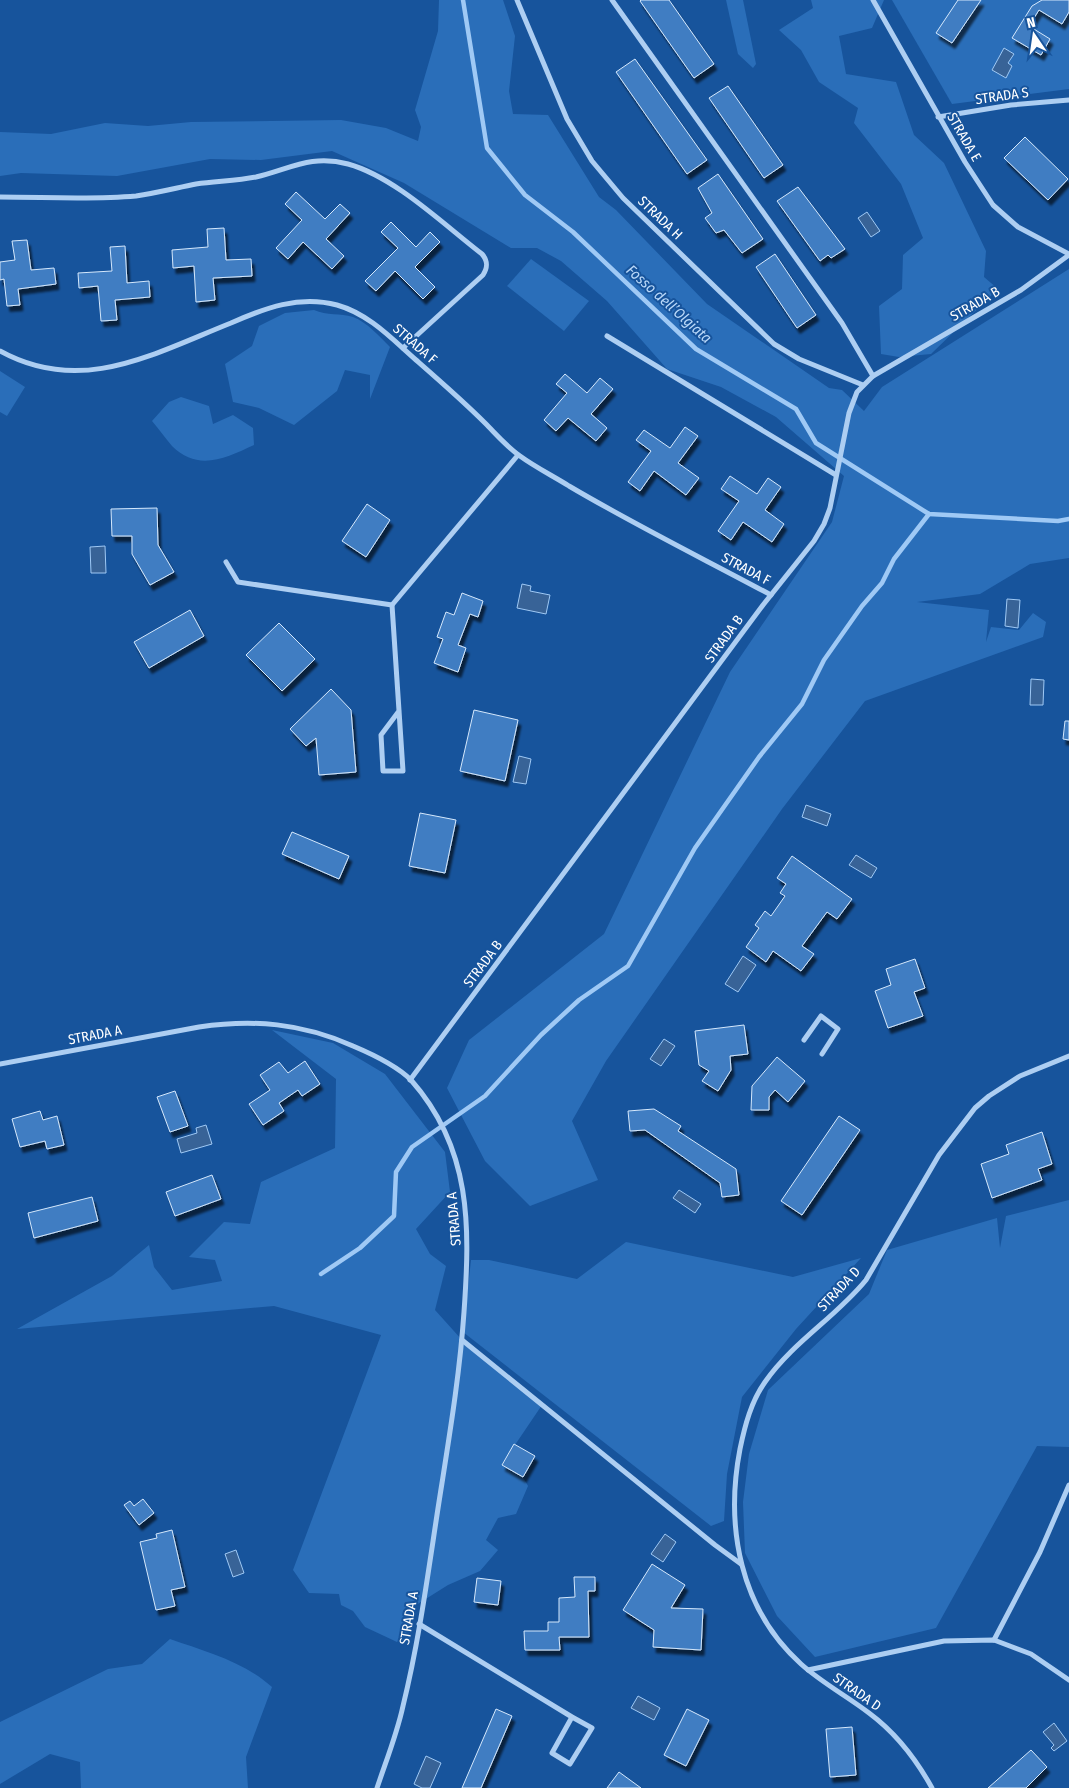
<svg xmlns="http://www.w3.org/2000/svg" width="1069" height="1788" viewBox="0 0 1069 1788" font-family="'Fira Sans Condensed',sans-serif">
	<defs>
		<filter id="shadow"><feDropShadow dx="3" dy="5.5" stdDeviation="1" flood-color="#0009"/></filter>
	</defs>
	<rect width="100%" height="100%" fill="#17549c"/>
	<g fill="#2a6eb9">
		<polygon points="439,0 503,0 515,36 509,91 513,114 548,115 599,197 616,210 707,304 829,388 842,390 864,411 882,387 1069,269 1069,558 1030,564 980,594 917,602 989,610 986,642 991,627 1019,630 1033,613 1046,622 1043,637 865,701 782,809 606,1061 572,1121 598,1180 530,1206 485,1161 447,1088 469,1040 604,934 730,672 832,522 844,476 776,417 721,387 667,369 607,301 561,261 537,248 511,248 404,183 332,151 261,160 210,159 117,176 21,173 0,176 0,132 51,134 105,123 148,126 191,122 341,120 386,128 418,141 421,127 415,110 438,31"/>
		<polygon points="726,0 743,0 756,64 753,68 738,54"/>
		<polygon points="811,0 884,0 872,28 839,36 846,74 896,82 914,135 944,163 986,251 984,277 998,289 931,354 899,357 881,354 879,306 902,289 903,255 923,238 901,184 854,123 858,108 819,82 801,50 779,30 813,8"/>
		<polygon points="892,0 1069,0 1069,89 952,104"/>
		<polygon points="531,259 589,301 564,331 507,286"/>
		<path d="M 314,310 C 327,316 340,313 353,317 C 367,322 380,337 390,347 L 370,399 L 370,375 L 345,370 L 337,391 L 294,425 L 259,408 L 233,402 L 225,364 L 252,346 L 259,326 L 285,313 Z"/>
		<polygon points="0,371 25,387 7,416 0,412"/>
		<path d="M 181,397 L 209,406 L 213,424 L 233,415 L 253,428 L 254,445 C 226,458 198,472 172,446 C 165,438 159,429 152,421 L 169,402 Z"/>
		<polygon points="272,1030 333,1043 385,1074 445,1152 450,1192 416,1229 430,1254 446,1266 435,1310 462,1340 542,1405 502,1464 523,1477 528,1486 516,1514 498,1518 486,1540 498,1550 480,1571 448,1585 413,1607 407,1632 397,1642 365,1627 353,1611 341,1605 339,1594 309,1593 293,1570 381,1335 274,1306 17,1329 112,1276 149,1245 154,1267 172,1290 222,1281 215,1260 189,1257 224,1222 250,1224 261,1182 335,1148 336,1079"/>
		<polygon points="1069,1200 1069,1447 1037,1446 936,1628 815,1657 777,1616 745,1553 743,1502 749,1454 768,1390 869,1294 887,1250 997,1218 1000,1248 1006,1216"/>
		<polygon points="626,1242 793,1277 861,1258 796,1329 742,1397 727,1474 724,1521 711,1526 463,1332 471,1260 489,1260 577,1279"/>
		<path d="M 170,1639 C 204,1651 245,1662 272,1687 L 246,1757 L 248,1788 L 81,1788 L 80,1762 L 50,1754 L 0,1784 L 0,1722 L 108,1669 L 142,1664 Z"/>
	</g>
	<g fill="#386397" stroke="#9fc9f5">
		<polygon points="1004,48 1014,54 1008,63 1012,66 1006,78 992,70"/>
		<polygon points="867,212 880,231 871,237 858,218"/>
		<polygon points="105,546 106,573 91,573 90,547"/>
		<polygon points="522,584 531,586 530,591 550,595 546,614 517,608"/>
		<polygon points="1007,599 1020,600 1018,628 1005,626"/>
		<polygon points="1031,679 1044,680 1043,705 1030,705"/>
		<polygon points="519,756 531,759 526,784 513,782"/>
		<polygon points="806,805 831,814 827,826 802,817"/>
		<polygon points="856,855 877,868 871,878 849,865"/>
		<polygon points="743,956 756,965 738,992 725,984"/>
		<polygon points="664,1039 675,1046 661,1066 650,1059"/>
		<polygon points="206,1125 212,1144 181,1153 177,1139 197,1133 196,1128"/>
		<polygon points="679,1190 701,1204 695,1213 673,1198"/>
		<polygon points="665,1534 676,1542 663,1562 651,1554"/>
		<polygon points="236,1550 244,1573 233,1577 225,1554"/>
		<polygon points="638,1696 660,1708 654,1720 631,1708"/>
		<polygon points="1054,1723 1067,1741 1054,1751 1051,1748 1054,1745 1043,1732"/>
		<polygon points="426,1756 441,1763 430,1788 422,1788 414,1784"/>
	</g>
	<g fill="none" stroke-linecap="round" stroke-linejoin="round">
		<g stroke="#9fc9f5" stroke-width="4.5">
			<polyline points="463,0 487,148 525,195 573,232 696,349 796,409 816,443 929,514 1058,521 1069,519"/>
			<polyline points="321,1274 360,1248 394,1216 396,1172 412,1147 485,1096 541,1035 579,1000 628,966 695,848 759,757 802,704 824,660 862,606 882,583 894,559 929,514"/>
		</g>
	</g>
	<g fill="#3f7dc2" stroke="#d5e8fc" filter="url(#shadow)">
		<polygon points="641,0 669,0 714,64 694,78 640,1"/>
		<polygon points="958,0 981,0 952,43 936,33"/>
		<polygon points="1042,0 1069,0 1069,12 1062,24 1039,10 1029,26 1050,39 1041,55 1012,38 1032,6"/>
		<polygon points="635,59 707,160 687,174 616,72"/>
		<polygon points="728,86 783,165 764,178 709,98"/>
		<polygon points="1025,137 1068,179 1048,200 1004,158"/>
		<polygon points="718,174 763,239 742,253 724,230 716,233 705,218 712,213 698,188"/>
		<polygon points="798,187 845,249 831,258 828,255 820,261 777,201"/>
		<polygon points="296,192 325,219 340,204 350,213 326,239 344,256 332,269 303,242 288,259 276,248 302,220 285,204"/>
		<polygon points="391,222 416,247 430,232 440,242 415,267 435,287 423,299 395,271 376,291 365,281 398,248 381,232"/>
		<polygon points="224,228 226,260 251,259 252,276 213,278 215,300 196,302 194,266 173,268 172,250 208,247 207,229"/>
		<polygon points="27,240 31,270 54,268 56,284 18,289 20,305 7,306 4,279 0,280 0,262 15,260 12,241"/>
		<polygon points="125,246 127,283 149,281 150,297 115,300 117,320 101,321 98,286 79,288 78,273 112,271 110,247"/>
		<polygon points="775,254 816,315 797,328 756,267"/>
		<polygon points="565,374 587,393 600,378 613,389 591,414 607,428 596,441 568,418 556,431 544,420 567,393 556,384"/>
		<polygon points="685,427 698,436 678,463 699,478 686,495 654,471 640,491 628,482 651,451 636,440 644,430 670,448"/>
		<polygon points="730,476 757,494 768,478 781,487 765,510 784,524 772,542 743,522 731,540 718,531 739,501 721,489"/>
		<polygon points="367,504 390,520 366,557 342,541"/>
		<polygon points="157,508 158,545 174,572 150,585 132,554 132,536 112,536 111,509"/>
		<polygon points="462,593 483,601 478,617 470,614 458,645 466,648 458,672 434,663 443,639 437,637 446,612 454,615"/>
		<polygon points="190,610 204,636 149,668 134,642"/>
		<polygon points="279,623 315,659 282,691 246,655"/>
		<polygon points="331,689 351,710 356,772 319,775 316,738 306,746 290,729"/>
		<polygon points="474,710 518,720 505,781 460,771"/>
		<polygon points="1065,721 1069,721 1069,740 1063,739"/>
		<polygon points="420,813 456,820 445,873 409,866"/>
		<polygon points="292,832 349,856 339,879 282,854"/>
		<polygon points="792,856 852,899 837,919 827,912 802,946 814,954 801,971 773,951 766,962 746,947 759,928 755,925 765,911 771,916 785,896 780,893 786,884 777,878"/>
		<polygon points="915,959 925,988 914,992 923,1016 888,1028 875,991 891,985 886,969"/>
		<polygon points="744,1025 748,1054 730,1056 731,1070 718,1091 702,1081 709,1071 699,1065 695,1031"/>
		<polygon points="777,1057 805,1081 788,1102 775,1090 769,1097 769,1110 751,1110 752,1086"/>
		<polygon points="305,1061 320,1084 302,1096 298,1090 279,1103 284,1111 263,1125 249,1104 270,1090 260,1075 279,1062 288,1073"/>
		<polygon points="175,1091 188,1126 170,1132 157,1097"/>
		<polygon points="654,1109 681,1126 678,1131 736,1169 739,1195 722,1197 720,1183 645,1130 630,1131 628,1111"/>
		<polygon points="40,1111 43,1120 57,1116 64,1145 47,1149 45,1141 20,1147 12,1119"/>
		<polygon points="839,1116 860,1130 802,1215 781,1201"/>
		<polygon points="1042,1132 1052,1164 1038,1169 1042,1180 992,1198 981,1164 1009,1154 1006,1145"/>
		<polygon points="212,1175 221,1199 175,1216 166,1192"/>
		<polygon points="92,1197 98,1221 34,1238 28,1213"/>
		<polygon points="514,1444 535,1456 523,1477 502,1465"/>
		<polygon points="143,1499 154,1513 139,1525 124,1505 130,1501 134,1506"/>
		<polygon points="172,1530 185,1587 171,1590 175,1606 156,1610 140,1542 157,1538 156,1534"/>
		<polygon points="652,1564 685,1585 671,1608 703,1609 701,1650 653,1647 654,1630 623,1610"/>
		<polygon points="574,1577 595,1577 595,1591 588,1591 589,1637 559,1637 560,1650 525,1650 524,1631 548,1631 548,1622 559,1622 559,1598 575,1597"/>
		<polygon points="477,1578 501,1581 498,1605 474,1602"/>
		<polygon points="496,1709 512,1716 481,1788 462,1788"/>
		<polygon points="687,1709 709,1720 686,1766 664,1755"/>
		<polygon points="852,1727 856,1775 830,1777 826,1729"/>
		<polygon points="1031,1750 1047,1767 1026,1788 988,1788"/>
		<polygon points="619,1772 641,1788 607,1788"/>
	</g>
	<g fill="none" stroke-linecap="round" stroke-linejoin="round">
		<g stroke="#adcef2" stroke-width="5">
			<polyline points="517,0 567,119 592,161 623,198 774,344 799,359 863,385"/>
			<polyline points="612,0 842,323 873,376"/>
			<polyline points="873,0 965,162 993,205 1018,227 1069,254"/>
			<polyline points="938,117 1011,105 1069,100"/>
			<path d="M 0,197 C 45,197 91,200 136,196 C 156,193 176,188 196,184 C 216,181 236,181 256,177 C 290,169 311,154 348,164 C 395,177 443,224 482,254 C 488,261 488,267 483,275 L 403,348"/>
			<polyline points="607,336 836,475"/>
			<path d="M 0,351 C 81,396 153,354 231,323 C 265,308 299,295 337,305 C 369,314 392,339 416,360 C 440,381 463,401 485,423 C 496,434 507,447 520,456 C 535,467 553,476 569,486 C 635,525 704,559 771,595"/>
			<polyline points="226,562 238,582 392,605 403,771 383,771 381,735 399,711"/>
			<polyline points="392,605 518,455"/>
			<polyline points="804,1040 821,1016 838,1029 822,1054"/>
			<path d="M 0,1064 L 199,1027 C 253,1019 302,1023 353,1046 C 372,1054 396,1065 411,1080 C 472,1149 470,1227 464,1312 C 460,1370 451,1426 442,1483 C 430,1557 421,1633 403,1706 C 397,1734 386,1761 377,1788"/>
			<polyline points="410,1080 763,605 814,541 824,524 830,508 849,413 857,392 873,376 1021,290 1069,255"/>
			<polyline points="462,1340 715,1545 741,1564"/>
			<polyline points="419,1624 572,1717 552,1753 570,1764 592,1728 572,1717"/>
			<polyline points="994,1640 1040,1552 1069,1485"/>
			<polyline points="808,1670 944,1641 994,1640 1031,1654 1069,1680"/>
			<path d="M 932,1788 C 916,1759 896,1733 869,1713 C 847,1696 822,1683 801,1664 C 740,1609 725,1527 740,1449 C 745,1425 751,1402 765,1382 C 793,1342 836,1317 866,1280 L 939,1155 L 975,1108 L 989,1096 L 1020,1076 L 1069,1056"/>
		</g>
	</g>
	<g text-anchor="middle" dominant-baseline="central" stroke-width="4" stroke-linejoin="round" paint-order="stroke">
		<g font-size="14" fill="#fff" stroke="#17549c">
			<text transform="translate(1002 96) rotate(-8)">STRADA S</text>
			<text transform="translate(964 137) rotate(60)">STRADA E</text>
			<text transform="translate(660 218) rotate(44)">STRADA H</text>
			<text transform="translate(975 304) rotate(-30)">STRADA B</text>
			<text transform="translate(415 344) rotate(41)">STRADA F</text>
			<text transform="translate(746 569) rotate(28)">STRADA F</text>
			<text transform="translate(724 639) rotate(-54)">STRADA B</text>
			<text transform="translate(483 964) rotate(-53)">STRADA B</text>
			<text transform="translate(95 1035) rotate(-11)">STRADA A</text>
			<text transform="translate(454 1219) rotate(-95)">STRADA A</text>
			<text transform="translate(839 1289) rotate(-47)">STRADA D</text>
			<text transform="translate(409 1618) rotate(-80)">STRADA A</text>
			<text transform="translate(857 1692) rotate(35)">STRADA D</text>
		</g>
		<g font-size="15" font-style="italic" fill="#b9d8f9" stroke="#17549c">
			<text transform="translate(669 304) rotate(42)">Fosso dell’Olgiata</text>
		</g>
	</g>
	<g transform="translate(1034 35) rotate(347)" stroke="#17549c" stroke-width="4" paint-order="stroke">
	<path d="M0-4L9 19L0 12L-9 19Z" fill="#ffffff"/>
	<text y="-8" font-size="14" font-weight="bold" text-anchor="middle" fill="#ffffff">N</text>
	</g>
</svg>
